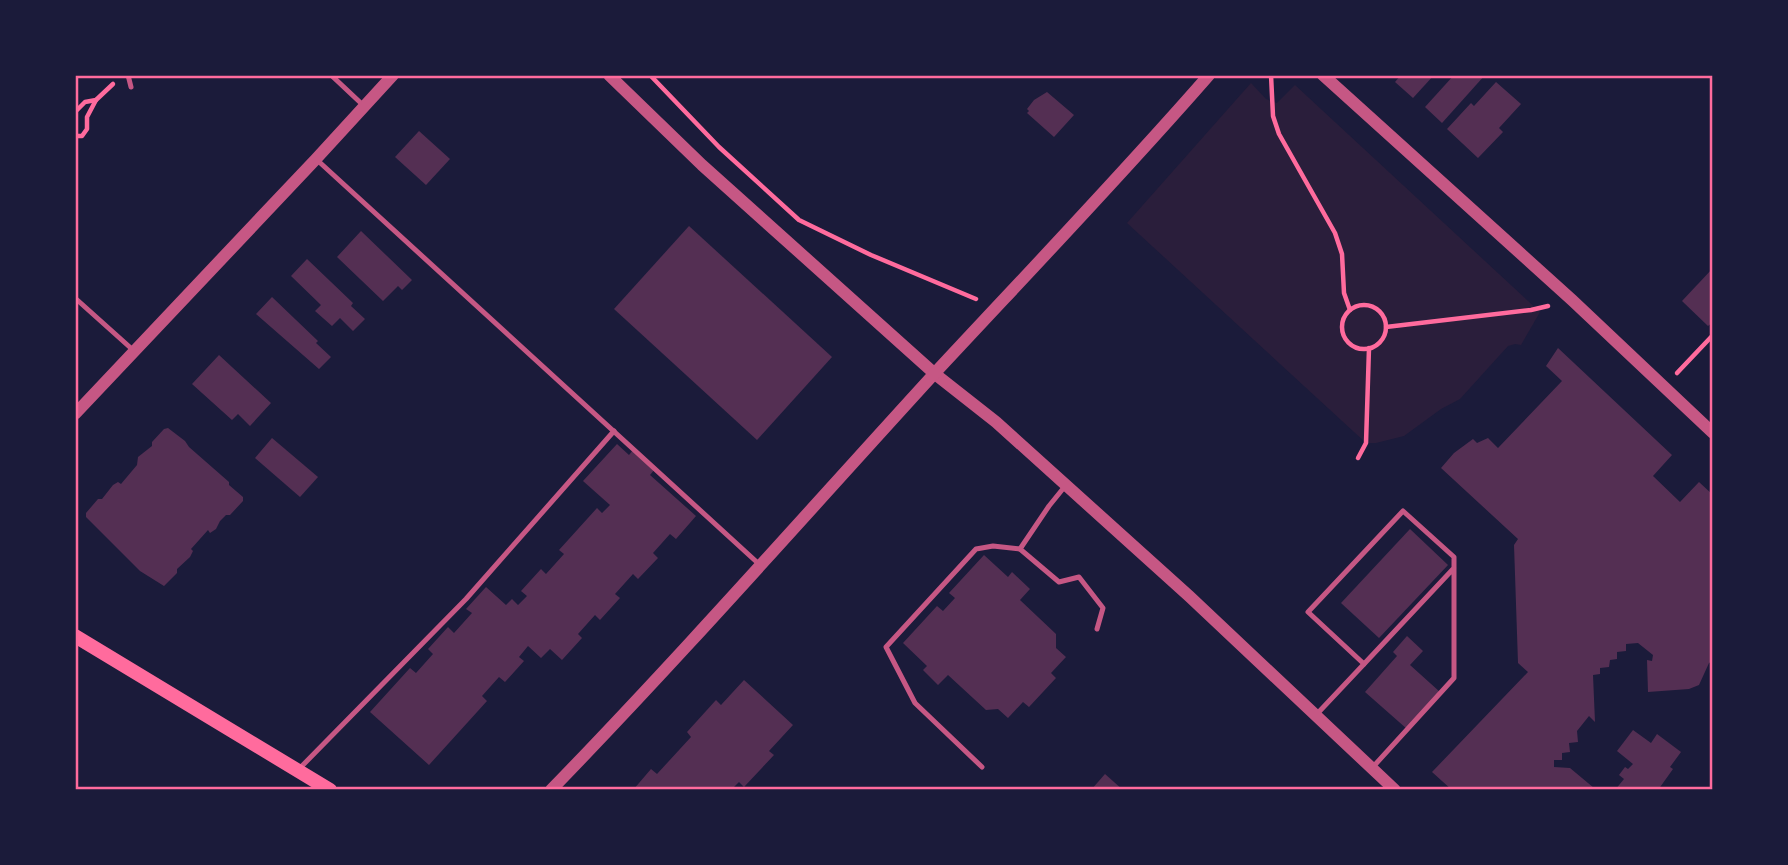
<svg xmlns="http://www.w3.org/2000/svg" width="1788" height="865" viewBox="0 0 1788 865" font-family="'IBM Plex Sans',sans-serif">
	<rect width="100%" height="100%" fill="#1b1b3a"/>
	<polygon fill="#2a1e3b" points="1251,83 1266,99 1277,103 1295,85 1540,312 1521,345 1515,344 1508,346 1460,399 1441,409 1404,436 1376,443 1366,443 1127,223"/>
	<g fill="#542f53">
		<polygon points="1401,75 1434,75 1413,98 1395,82"/>
		<polygon points="1454,75 1485,75 1442,123 1425,107"/>
		<polygon points="1496,82 1521,104 1499,128 1503,132 1478,158 1447,129 1471,103 1474,106"/>
		<polygon points="1047,92 1074,115 1054,137 1027,113 1029,111 1027,109 1034,100"/>
		<polygon points="419,131 450,159 426,185 395,157"/>
		<polygon points="689,226 832,357 757,440 614,309"/>
		<polygon points="361,231 412,280 402,290 398,286 383,301 337,257"/>
		<polygon points="307,259 353,303 351,306 365,319 353,331 340,318 332,326 315,311 321,305 291,276"/>
		<polygon points="1713,268 1713,322 1708,326 1682,301"/>
		<polygon points="272,297 318,341 316,343 331,357 319,369 256,314"/>
		<polygon points="1558,348 1672,455 1653,476 1680,502 1699,482 1713,495 1713,661 1709,663 1699,685 1689,689 1648,692 1647,660 1652,661 1653,655 1638,643 1626,644 1626,651 1617,652 1617,659 1610,660 1609,667 1600,668 1600,674 1593,675 1595,722 1589,716 1577,731 1578,742 1569,743 1570,752 1562,753 1562,760 1554,760 1554,767 1570,768 1594,788 1592,790 1452,790 1432,772 1528,672 1518,663 1514,545 1518,539 1441,468 1454,453 1473,439 1477,443 1488,438 1498,448 1562,381 1546,366"/>
		<polygon points="219,355 271,403 250,426 238,414 232,420 192,384"/>
		<polygon points="168,428 185,441 189,447 229,482 229,485 243,497 243,501 230,515 226,515 220,521 216,529 210,533 208,530 191,549 193,551 190,557 177,569 177,573 164,586 140,571 86,517 86,513 98,499 102,499 113,485 118,482 121,484 137,465 138,457 152,446 152,442 164,429"/>
		<polygon points="272,438 318,477 300,497 255,458"/>
		<polygon points="617,444 629,455 633,450 655,469 650,475 696,516 676,539 670,534 653,553 658,558 638,579 633,574 615,594 620,598 600,620 595,615 578,634 582,638 562,660 550,649 541,658 528,646 519,657 524,661 505,682 499,677 482,696 487,701 429,765 370,712 410,668 416,673 433,654 428,649 448,627 454,633 472,613 466,609 486,587 506,605 512,599 518,605 527,596 521,591 541,569 546,574 564,554 559,550 597,508 602,513 610,505 583,481"/>
		<polygon points="1410,529 1448,565 1379,638 1341,603"/>
		<polygon points="984,555 1008,577 1012,572 1030,589 1020,600 1056,634 1056,648 1066,657 1051,673 1056,678 1029,707 1023,702 1008,718 998,709 986,710 948,675 938,685 923,670 927,666 903,643 937,606 943,611 955,598 949,593"/>
		<polygon points="1407,636 1423,651 1410,665 1440,692 1407,729 1365,692 1397,656 1393,652"/>
		<polygon points="744,680 793,725 769,751 774,755 744,787 739,782 731,790 633,790 651,769 657,774 691,737 687,732 716,700 721,705"/>
		<polygon points="1633,730 1651,743 1657,734 1681,752 1670,767 1673,769 1658,790 1615,790 1624,779 1619,775 1625,767 1628,769 1633,764 1617,751"/>
		<polygon points="1105,774 1123,790 1091,790"/>
	</g>
	<g fill="none" stroke-linecap="round" stroke-linejoin="round">
		<g stroke="#ff6b9d" stroke-width="4.5">
			<polyline points="650,75 719,147 799,220 871,255 976,299"/>
			<polyline points="1271,75 1273,116 1279,134 1335,233 1342,254 1344,293 1350,310"/>
			<polyline points="75,112 85,102 96,100 113,84"/>
			<polyline points="75,136 82,136 87,129 87,117 96,100"/>
			<circle cx="1364" cy="327" r="22"/>
			<polyline points="1386,327 1531,310 1548,306"/>
			<polyline points="1677,373 1713,335"/>
			<polyline points="1358,458 1366,443 1369,348"/>
		</g>
		<g stroke="#c65784" stroke-width="5">
			<polyline points="128,75 131,87"/>
			<polyline points="331,75 364,106"/>
			<polyline points="316,159 760,565"/>
			<polyline points="75,298 133,350"/>
			<polyline points="1066,485 1049,506 1020,549 1059,582 1079,577 1103,608 1097,629"/>
			<polyline points="1316,715 1364,664"/>
			<polyline points="982,767 915,703 886,647 976,549 993,546 1020,549"/>
			<polyline points="300,768 466,599 614,431"/>
			<polyline points="1372,768 1454,678 1454,557 1403,511 1308,612 1364,664 1454,568"/>
		</g>
		<g stroke="#c65784" stroke-width="12">
			<polyline points="609,75 702,165 935,374 996,422 1189,596 1395,790"/>
			<polyline points="1323,75 1572,300 1713,433"/>
			<polyline points="75,414 316,159 393,75"/>
			<path d="M 551,790 C 682,655 807,513 934,374 C 1026,275 1120,177 1209,75"/>
		</g>
		<polyline stroke="#ff6b9d" stroke-width="14" points="75,636 330,790"/>
	</g>
	<rect width="1788" height="865" fill="none" stroke="#1b1b3a" stroke-width="154"/>
	<rect x="77" y="77" width="1634" height="711" fill="none" stroke="#ff6b9d" stroke-width="2.5"/>
</svg>
